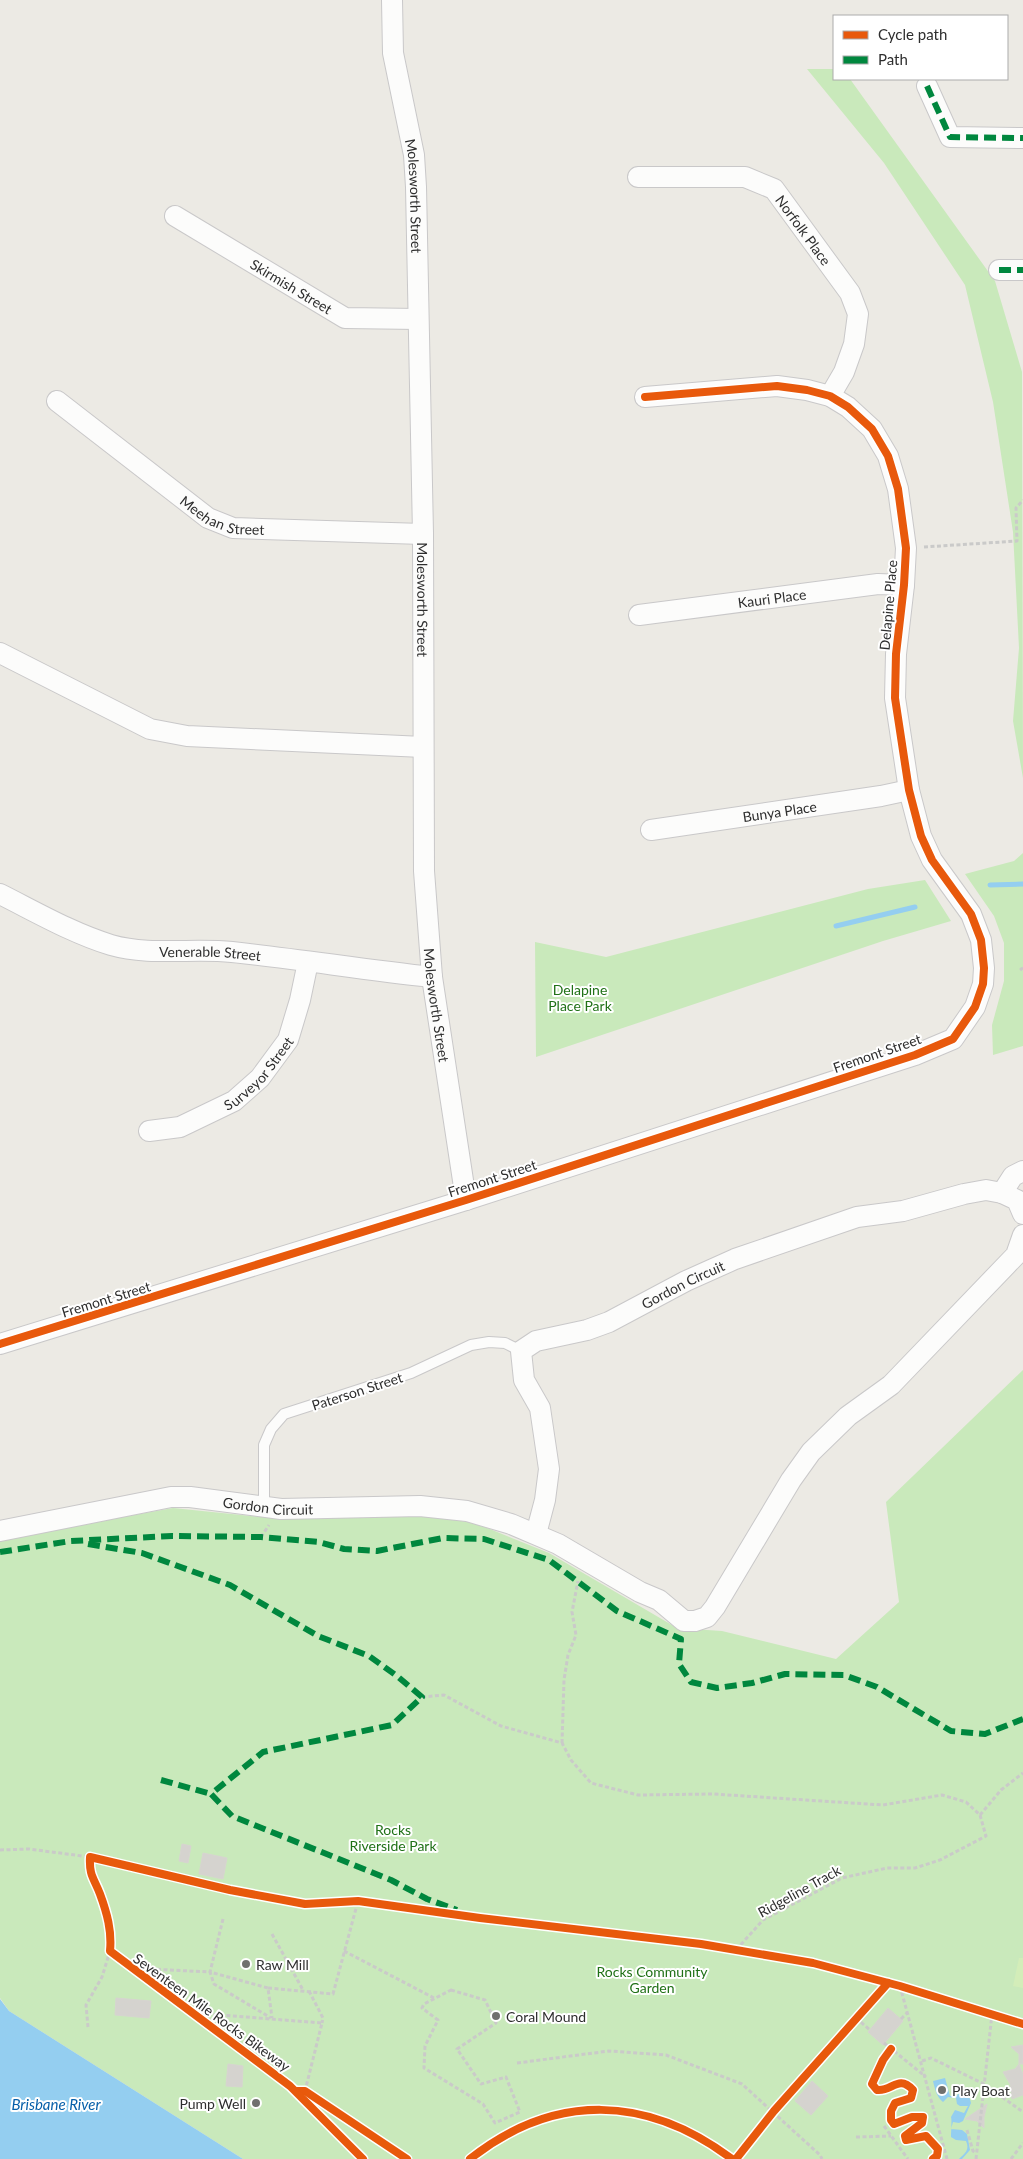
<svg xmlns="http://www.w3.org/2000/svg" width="1023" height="2159" viewBox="0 0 1023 2159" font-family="Lato,sans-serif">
	<rect width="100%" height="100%" fill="#eceae4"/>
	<g fill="#c9e9bb">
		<polygon points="807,69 834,69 834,79 850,79 995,281 1022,372 1023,778 1013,721 1019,648 1013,532 993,402 965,285 884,163"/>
		<polygon points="1023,853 1023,1046 993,1055 992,1025 1004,981 1004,943 994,916 965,874 1014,861"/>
		<polygon points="925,880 951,921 883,941 536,1057 535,942 606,957 868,889"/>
		<polygon points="1023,1370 1023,2159 243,2159 9,2011 0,1998 0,1539 173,1508 262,1517 419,1515 475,1523 549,1553 677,1628 722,1631 836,1659 899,1602 886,1502"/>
	</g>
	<polygon fill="#d3edb9" points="1019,1958 1023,1958 1023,1988 1013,1986"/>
	<g fill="#94cef0">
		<polygon points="0,1999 9,2011 243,2159 0,2159"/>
		<path d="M 945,2078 L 950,2096 L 956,2096 L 960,2093 L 965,2093 L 969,2096 L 971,2103 L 963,2121 L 959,2123 L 953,2122 L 951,2129 L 962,2130 L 967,2134 L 970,2150 L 962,2159 L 959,2159 C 965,2153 970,2150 966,2141 L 956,2140 L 951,2137 C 951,2132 952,2120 951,2117 L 955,2110 L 964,2113 L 968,2106 L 960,2106 L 957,2104 L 956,2098 L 948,2097 L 943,2102 C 936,2096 935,2089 933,2081 Z"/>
	</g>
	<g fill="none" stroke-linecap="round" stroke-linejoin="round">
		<g stroke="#94cef0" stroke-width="5">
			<polyline points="990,885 1023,884"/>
			<polyline points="836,926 915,907"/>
		</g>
	</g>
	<g fill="#d5d3cf" stroke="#d7d5d0">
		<polygon points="182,1844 191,1846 188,1863 179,1861"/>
		<polygon points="203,1853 227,1858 223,1879 199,1874"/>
		<polygon points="116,1998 151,2001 149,2018 115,2015"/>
		<polygon points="888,2008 903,2021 883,2045 868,2032"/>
		<polygon points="1023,2045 1023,2064 1019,2064 1019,2054 1011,2047"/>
		<polygon points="228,2064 243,2066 242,2087 226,2086"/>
		<polygon points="1019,2064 1023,2074 1023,2095 1012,2099 1010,2084 1003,2072 1015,2069"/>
		<polygon points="812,2081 828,2096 811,2115 795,2101"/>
		<polygon points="987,2104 984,2117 984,2128 977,2121 965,2119"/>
	</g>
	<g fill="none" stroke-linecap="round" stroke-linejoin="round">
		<g stroke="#c9c8c9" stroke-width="12">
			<polyline id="service" points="264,1507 264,1445 271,1429 284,1414 411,1373 471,1345 489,1342 505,1343 521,1351"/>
		</g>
		<g stroke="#c9c8c9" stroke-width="22">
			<g id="minor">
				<path id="s1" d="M 392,0 L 393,53 L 414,155 L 416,187 L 423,534 L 424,871 L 432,977 L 466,1200"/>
				<polyline points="927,86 950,137 1023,138"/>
				<path id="s2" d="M 638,177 L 745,177 L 774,189 L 850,293 L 858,314 L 854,344 L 844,372 L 830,396"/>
				<path id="s3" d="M 175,216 L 345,318 L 418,319"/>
				<polyline points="999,270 1023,270"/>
				<path id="s4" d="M 57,401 L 208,518 L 233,528 L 423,534"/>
				<path id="s5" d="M 639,615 L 878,584 L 904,585"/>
				<polyline points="0,653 150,729 187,736 423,747"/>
				<path id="s6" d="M 651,830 L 881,796 L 909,790"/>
				<path id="s7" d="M 0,894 C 36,912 72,933 111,945 C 149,956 193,948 232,952 C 299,959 365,970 432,977"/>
				<path id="s8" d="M 149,1131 L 180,1127 L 234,1101 L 260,1078 L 288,1040 L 300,1000 L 308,962"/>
				<polyline points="1002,1193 1013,1176 1023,1171"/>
				<polyline points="0,1344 466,1200 915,1055 953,1039 975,1007 983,984 984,968 981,940 971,914 932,860 921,836 909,790 895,698 896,654 904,585 906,548 898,489 888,456 872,429 848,407 830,396 807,390 777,386 645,397"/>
				<path id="s9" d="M 0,1531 L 171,1497 L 190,1497 L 281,1509 L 420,1506 L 467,1511 L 511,1524 L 558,1544 L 640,1592 L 659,1600 L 684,1621 L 695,1621 L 707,1617 L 715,1607 L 791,1480 L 811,1452 L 848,1416 L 891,1385 L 1016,1255 L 1023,1235"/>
				<path id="s10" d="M 536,1534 L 545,1500 L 549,1469 L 540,1408 L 524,1380 L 521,1351 L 536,1341 L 587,1330 L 609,1322 L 686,1281 L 735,1259 L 857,1217 L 903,1211 L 964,1194 L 986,1190 L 1002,1193 L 1017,1200 L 1023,1214"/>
			</g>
		</g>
		<g stroke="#cacac9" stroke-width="3" stroke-dasharray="4 2.5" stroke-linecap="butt">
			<polyline points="924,547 1017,541 1016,508 1023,500"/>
			<polyline points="1023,968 1021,969 1023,971"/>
			<polyline points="261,1537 269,1525"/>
			<polyline points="422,1697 444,1695 501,1726 562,1743 571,1760 591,1783 638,1795 713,1794 883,1805 942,1795 966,1802 980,1815 986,1836 940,1860 915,1868 887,1868 842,1878 763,1920 736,1950"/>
			<polyline points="562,1743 564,1680 568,1655 576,1635 572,1612 578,1581"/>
			<polyline points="980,1815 1001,1790 1023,1773"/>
			<polyline points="0,1850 29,1849 90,1857"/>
			<polyline points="223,1919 210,1972 268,1988 272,2018"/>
			<polyline points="272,1934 303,1990"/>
			<polyline points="344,1951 434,1998"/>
			<polyline points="131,1968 210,1972 214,1984 271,2018"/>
			<polyline points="900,1986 947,2159"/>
			<polyline points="268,1988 333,1994 358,1901"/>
			<polygon points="451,1990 485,2000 496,2023 457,2049 481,2084 506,2077 520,2112 495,2123 483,2104 424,2068 425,2046 438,2020 422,2008 424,2004"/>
			<polyline points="309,1991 323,2018 322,2023"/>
			<polyline points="194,2013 322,2023 305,2091"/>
			<polyline points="856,2018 870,2030"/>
			<polyline points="901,2019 907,2013"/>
			<polyline points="88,2027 86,2005 102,1977 110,1951"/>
			<polyline points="884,2043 926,2077"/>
			<polyline points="922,2061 931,2058 984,2084 1023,2112"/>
			<polyline points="517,2063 609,2051 666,2055 742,2084 820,2155 822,2159"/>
			<polyline points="884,2126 908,2159"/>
			<polyline points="967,2130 973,2151 976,2153"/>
			<polyline points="856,2137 891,2136"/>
			<polyline points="976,2159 992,2014"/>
			<polyline points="1011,2159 1023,2143"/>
		</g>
		<use href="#service" stroke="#fcfcfb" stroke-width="10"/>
		<use href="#minor" stroke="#fcfcfb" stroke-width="20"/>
		<g stroke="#00873e" stroke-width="6" stroke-dasharray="12 6" stroke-linecap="butt">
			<polyline points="927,86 950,137 1023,138"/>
			<polyline points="999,270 1023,270"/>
			<polyline points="88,1544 142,1553 230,1585 318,1636 369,1656 397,1676 422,1697 392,1725 263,1752 211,1794 232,1816 391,1880 427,1899 457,1910"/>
			<polyline points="0,1552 71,1541 172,1536 261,1537 319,1542 344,1549 377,1551 443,1538 484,1539 549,1560 617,1611 681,1639 679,1664 691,1682 717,1688 752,1683 785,1674 844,1675 877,1687 951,1731 985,1734 1023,1719"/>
			<polyline points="161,1780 211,1794"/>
		</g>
		<g stroke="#fff" stroke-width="11">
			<g id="cycleway">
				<polyline points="0,1344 466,1200 915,1055 953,1039 975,1007 983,984 984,968 981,940 971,914 932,860 921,836 909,790 895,698 896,654 904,585 906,548 898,489 888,456 872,429 848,407 830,396 807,390 777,386 645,397"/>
				<path d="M 891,2049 L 883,2060 L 872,2084 L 877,2090 C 892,2092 898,2074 913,2090 L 911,2098 L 895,2103 L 891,2111 L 891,2120 L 894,2124 L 912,2117 L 923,2117 L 922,2123 L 905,2136 L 906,2140 L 926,2136 L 938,2149 L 937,2156 L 933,2159"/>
				<polyline points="297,2091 305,2091 407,2159"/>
				<path d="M 363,2159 L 290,2086 L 110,1951 C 112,1931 107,1913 100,1894 C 94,1878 89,1876 90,1857 L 230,1890 L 305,1904 L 358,1901 L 480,1918 L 701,1944 L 813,1963 L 900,1986 L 1023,2024"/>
				<path d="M 470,2159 C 555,2092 647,2095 732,2159"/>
				<polyline points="736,2159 774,2111 888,1983"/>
			</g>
		</g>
		<use href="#cycleway" stroke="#e8590c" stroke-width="8"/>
	</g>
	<g fill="#70706e" stroke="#fff" stroke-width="2">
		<circle cx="246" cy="1964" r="5"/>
		<circle cx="496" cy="2016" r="5"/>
		<circle cx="942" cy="2090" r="5"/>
		<circle cx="256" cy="2103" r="5"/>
	</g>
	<g text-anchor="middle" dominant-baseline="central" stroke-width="4" stroke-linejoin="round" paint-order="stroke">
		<g font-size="14" fill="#2e2e2e" stroke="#fff">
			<text stroke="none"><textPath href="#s1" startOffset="198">Molesworth Street</textPath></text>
			<text stroke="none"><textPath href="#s2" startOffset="189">Norfolk Place</textPath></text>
			<text stroke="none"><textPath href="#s3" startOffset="136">Skirmish Street</textPath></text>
			<text stroke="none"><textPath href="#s4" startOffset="204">Meehan Street</textPath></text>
			<text stroke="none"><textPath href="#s5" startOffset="134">Kauri Place</textPath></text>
			<text stroke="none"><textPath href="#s1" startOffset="602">Molesworth Street</textPath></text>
			<text transform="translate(888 605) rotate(-85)">Delapine Place</text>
			<text stroke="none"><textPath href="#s6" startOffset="130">Bunya Place</textPath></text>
			<text stroke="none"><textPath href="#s7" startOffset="222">Venerable Street</textPath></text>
			<text stroke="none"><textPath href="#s1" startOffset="1008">Molesworth Street</textPath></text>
			<text transform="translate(877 1053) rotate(-19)">Fremont Street</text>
			<text stroke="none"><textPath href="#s8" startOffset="128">Surveyor Street</textPath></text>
			<text transform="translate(492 1178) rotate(-18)">Fremont Street</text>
			<text stroke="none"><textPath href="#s10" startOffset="366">Gordon Circuit</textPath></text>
			<text transform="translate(106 1299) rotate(-17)">Fremont Street</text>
			<text transform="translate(357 1391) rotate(-18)">Paterson Street</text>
			<text stroke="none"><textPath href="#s9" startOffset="272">Gordon Circuit</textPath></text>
			<text transform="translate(799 1891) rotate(-29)">Ridgeline Track</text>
			<text transform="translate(212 2012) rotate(36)">Seventeen Mile Rocks Bikeway</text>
		</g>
		<g font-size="14" fill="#207117" stroke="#fff">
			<text x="580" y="989">Delapine<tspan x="580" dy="16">Place Park</tspan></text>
			<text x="393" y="1829">Rocks<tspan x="393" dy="16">Riverside Park</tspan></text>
			<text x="652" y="1971">Rocks Community<tspan x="652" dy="16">Garden</tspan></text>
		</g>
		<g font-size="14" fill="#2e2e2e" stroke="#fff" text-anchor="start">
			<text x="256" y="1964">Raw Mill</text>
			<text x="506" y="2016">Coral Mound</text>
			<text x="952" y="2090">Play Boat</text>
			<text x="246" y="2103" text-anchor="end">Pump Well</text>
		</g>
		<g font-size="15" font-style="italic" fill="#065fa9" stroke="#fff">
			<text x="56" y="2104">Brisbane River</text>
		</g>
	</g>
	<rect x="833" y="15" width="175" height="65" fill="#ffffff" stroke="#ababab"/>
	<rect x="843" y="31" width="25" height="8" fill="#e8590c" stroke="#ababab"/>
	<text x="878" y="40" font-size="15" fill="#2e2e2e">Cycle path</text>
	<rect x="843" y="56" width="25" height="8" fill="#00873e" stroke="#ababab"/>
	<text x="878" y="65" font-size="15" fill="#2e2e2e">Path</text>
</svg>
